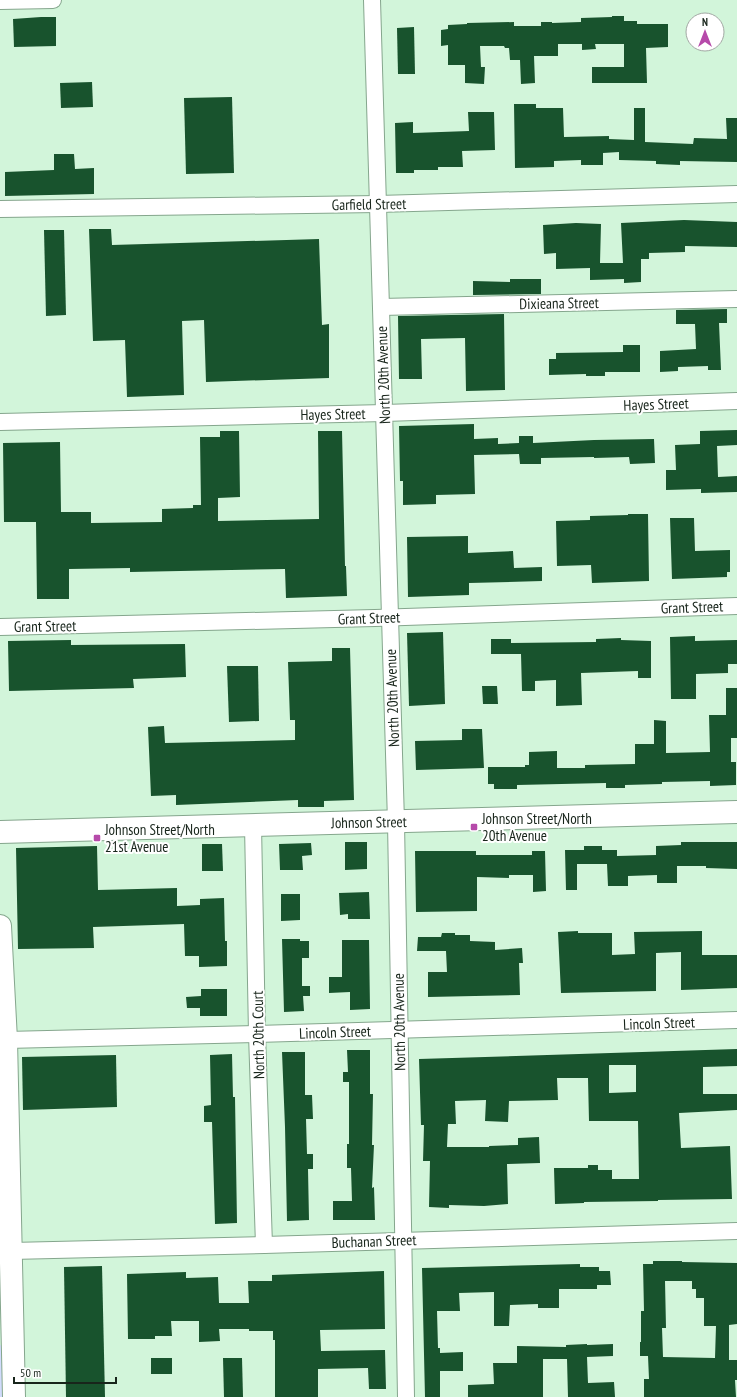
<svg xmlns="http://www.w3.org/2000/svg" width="737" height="1397" viewBox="0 0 737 1397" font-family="'PT Sans Narrow',sans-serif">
	<rect width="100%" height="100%" fill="#d2f5da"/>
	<polygon fill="#d1dbfc" points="0,1345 5,1348 5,1397 0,1397"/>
	<g fill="#18532d" fill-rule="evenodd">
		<polygon points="612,16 624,16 624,21 637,21 637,24 668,24 668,47 646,48 647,83 592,83 592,67 624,67 624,44 595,44 596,49 582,50 582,44 558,44 558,56 534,56 535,83 521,84 520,60 510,60 509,48 505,48 504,46 480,46 481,67 485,67 484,84 465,83 465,65 448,65 448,45 441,46 441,30 448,29 448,25 467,24 467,23 514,22 514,26 541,26 541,22 552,22 552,23 581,22 581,18 612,17"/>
		<polygon points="41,17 56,17 56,46 14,47 13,19"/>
		<polygon points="414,27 415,74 398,74 397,28"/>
		<polygon points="92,82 93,107 61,108 60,83"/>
		<polygon points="232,97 234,173 186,174 184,98"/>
		<polygon points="514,104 536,104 536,108 563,108 564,137 609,136 609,139 634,140 634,108 645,108 645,142 693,144 694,138 727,139 726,118 737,118 737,162 680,161 680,165 656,164 656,161 619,160 619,152 603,153 603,165 581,165 581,160 554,161 554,167 515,168"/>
		<polygon points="468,112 494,112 495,150 462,151 463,167 438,167 438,170 414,170 414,173 396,173 395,123 413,122 413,133 469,131"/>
		<polygon points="54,154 74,154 75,169 94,168 94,194 5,196 5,172 54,170"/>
		<polygon points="684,220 737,222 737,247 685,246 685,252 649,253 649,259 641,259 641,282 624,283 624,279 590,280 590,268 556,269 556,253 544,254 543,225 576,223 601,224 600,263 623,263 621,223"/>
		<polygon points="89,229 111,229 112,245 319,239 322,325 329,324 329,378 206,382 204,320 182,321 184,395 127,397 125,340 93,341"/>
		<polygon points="44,230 64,230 66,315 46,316"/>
		<polygon points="510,279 541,279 541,294 473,295 473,281 510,282"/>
		<polygon points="727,309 727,323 719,323 721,370 708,370 708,366 678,367 678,371 660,372 660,351 696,349 695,324 676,324 676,310"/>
		<polygon points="504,314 505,390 466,391 465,338 421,339 422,379 399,379 398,316"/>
		<polygon points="623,345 640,345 640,372 605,372 605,376 586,376 586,374 549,375 549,359 556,359 556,353 623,352"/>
		<polygon points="474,424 474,439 498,438 498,444 519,443 519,436 533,436 533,443 594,440 654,439 655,463 630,464 629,457 594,458 594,457 541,458 541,464 520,464 519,454 474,455 475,494 436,495 436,504 403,505 403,481 400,481 399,426"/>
		<polygon points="737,430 737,445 717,446 718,477 737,476 737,492 701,493 701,489 666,490 666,470 676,470 675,445 700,444 700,431"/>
		<polygon points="220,431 239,431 240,497 218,498 218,521 319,519 318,431 342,431 345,566 346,566 347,596 286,598 285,569 130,572 130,568 69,569 69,599 37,599 36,522 4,522 3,443 60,442 61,512 91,512 91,523 162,522 162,509 193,508 193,505 201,505 200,437 220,437"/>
		<polygon points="628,514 648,514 649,581 592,583 591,565 557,566 556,521 590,520 590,516 628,515"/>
		<polygon points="670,518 694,518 695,551 730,550 730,572 727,572 727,577 672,579"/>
		<polygon points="468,536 468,553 513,551 514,568 542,567 542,581 469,583 469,595 408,597 407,537"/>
		<polygon points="443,632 445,704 409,706 407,633"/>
		<polygon points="695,636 695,641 737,640 737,664 728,664 728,673 696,674 696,699 671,699 670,637"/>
		<polygon points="621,638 621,640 651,641 651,678 638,678 638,671 581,673 582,705 556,706 556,680 535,681 535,691 522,691 521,654 491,654 491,639 511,639 511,643 596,642 596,639"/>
		<polygon points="71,640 71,645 185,644 186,677 133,679 134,688 9,691 8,641"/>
		<polygon points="332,648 350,648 354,800 324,801 324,807 298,807 298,800 176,805 176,795 151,796 148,727 164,726 165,743 295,740 295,720 290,720 288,662 332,661"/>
		<polygon points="227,666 258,666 259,721 229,722"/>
		<polygon points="482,686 497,686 498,704 483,704"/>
		<polygon points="726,688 737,688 737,738 731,738 731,762 736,762 736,785 710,786 710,781 662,782 662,784 625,785 625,788 606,788 606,783 517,785 517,789 494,789 494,784 488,784 488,767 525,767 525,765 529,765 529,752 557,751 557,768 585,768 585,765 635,764 635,744 654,744 654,720 666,721 666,753 710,752 709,715 726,715"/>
		<polygon points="462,729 482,729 484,768 416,770 415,741 462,740"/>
		<polygon points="345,842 367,842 367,869 345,870"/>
		<polygon points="681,842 737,842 737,869 706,868 706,866 677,866 677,883 657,883 657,875 628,876 628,886 608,886 607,864 577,864 577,890 566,890 565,850 584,850 584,846 602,846 602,850 617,850 617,856 656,855 656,846 681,845"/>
		<polygon points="311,843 312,855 302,856 303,870 280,870 279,844"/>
		<polygon points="202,844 222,844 223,871 202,871"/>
		<polygon points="97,846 98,890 177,888 177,906 200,905 200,899 224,898 225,941 227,941 227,966 199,967 199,956 185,956 184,924 93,927 94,948 18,949 16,848"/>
		<polygon points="415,851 476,851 476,855 532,855 532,851 545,851 546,891 533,892 533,875 509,875 509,878 477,877 477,911 416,912"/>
		<polygon points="369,892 370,919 348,919 348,914 340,915 339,893"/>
		<polygon points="281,894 300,894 300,920 281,921"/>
		<polygon points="578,931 578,933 612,933 612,955 635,954 634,932 702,931 702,955 737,955 737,988 681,990 681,952 656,953 656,991 561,993 558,932"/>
		<polygon points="442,933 455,933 455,935 470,935 470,941 495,942 495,950 522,948 523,963 519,963 520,995 428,997 428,972 447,972 446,951 417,951 418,937 441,937"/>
		<polygon points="282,939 300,939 300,941 309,941 309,958 302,958 302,986 310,986 310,996 303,996 304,1011 284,1012"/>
		<polygon points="342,940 369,940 370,1009 350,1010 350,992 329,993 329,977 342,977"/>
		<polygon points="201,989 227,989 227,1016 200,1016 200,1008 187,1008 186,997 201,996"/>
		<path d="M 737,1049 L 737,1066 L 703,1067 L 703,1094 L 737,1094 L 737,1110 L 679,1113 L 681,1148 L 730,1146 L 732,1199 L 658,1200 L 658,1201 L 584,1202 L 584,1203 L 555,1204 L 554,1168 L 588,1168 L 588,1165 L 598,1165 L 598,1170 L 612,1170 L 612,1179 L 639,1179 L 638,1121 L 589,1121 L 588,1078 L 557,1078 L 558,1100 L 509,1101 L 508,1122 L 485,1121 L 486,1100 L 455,1101 L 456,1124 L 448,1124 L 447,1147 L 489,1147 L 489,1146 L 518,1145 L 518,1138 L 539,1137 L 540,1163 L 507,1164 L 508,1204 L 484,1206 L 449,1205 L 449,1208 L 429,1207 L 430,1161 L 423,1161 L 424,1125 L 421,1125 L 419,1059 ZM 609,1065 L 636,1065 L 636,1092 L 609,1093 Z"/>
		<polygon points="347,1050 370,1050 370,1094 373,1094 372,1145 374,1145 372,1188 374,1187 375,1220 333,1220 333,1201 352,1201 351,1168 347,1168 347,1144 349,1144 349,1082 343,1082 343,1072 348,1072"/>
		<polygon points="282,1052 305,1052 305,1095 312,1095 313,1119 306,1119 307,1154 313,1154 313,1169 308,1169 309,1220 287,1221 285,1127"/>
		<polygon points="232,1054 233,1097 235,1097 237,1223 215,1224 212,1122 204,1122 204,1106 211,1105 210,1055"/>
		<polygon points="116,1055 117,1107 23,1110 22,1057"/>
		<path d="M 653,1261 L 682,1261 L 682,1262 L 737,1263 L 737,1324 L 729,1325 L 729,1360 L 737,1360 L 737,1380 L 735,1380 L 736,1397 L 644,1397 L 644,1379 L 649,1379 L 648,1356 L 640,1356 L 640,1342 L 641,1342 L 641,1311 L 644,1311 L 643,1264 L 653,1264 ZM 665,1281 L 692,1281 L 692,1289 L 696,1289 L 696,1298 L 704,1298 L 704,1326 L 716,1326 L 715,1358 L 663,1357 L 662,1328 L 666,1328 Z"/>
		<polygon points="580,1264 580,1267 599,1267 599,1271 610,1271 611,1285 597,1285 597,1289 559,1289 559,1308 538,1308 538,1304 510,1305 509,1326 494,1326 494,1292 459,1293 460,1311 437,1311 438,1348 440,1348 440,1353 463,1352 463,1371 440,1371 440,1397 425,1397 422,1268"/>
		<polygon points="102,1266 105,1397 66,1397 64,1267"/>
		<polygon points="384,1271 385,1329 320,1330 321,1351 385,1350 386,1389 369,1389 368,1368 318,1369 318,1397 275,1397 275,1340 273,1340 273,1331 249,1331 249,1329 219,1329 220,1341 199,1342 199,1321 171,1321 172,1336 155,1336 155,1339 128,1339 127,1274 186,1272 186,1278 218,1277 219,1303 249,1303 248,1281 272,1281 272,1275"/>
		<polygon points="587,1344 587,1345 613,1344 613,1356 587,1357 588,1383 614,1382 615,1397 568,1397 567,1359 543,1359 543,1397 468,1397 468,1385 494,1384 493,1363 517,1363 517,1346 566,1347 566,1345"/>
		<rect x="151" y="1358" width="21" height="16"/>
		<polygon points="223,1358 242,1358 243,1397 224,1397"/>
	</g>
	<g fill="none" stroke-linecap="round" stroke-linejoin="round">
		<g stroke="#85a68d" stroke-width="18">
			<g id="street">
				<polyline points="372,0 396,822 406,1397"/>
				<polyline points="0,1 53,0"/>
				<polyline points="0,209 378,204 737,194"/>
				<polyline points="381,307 737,299"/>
				<polyline points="0,422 385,413 737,401"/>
				<polyline points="0,627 375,618 737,606"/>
				<polyline points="253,825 257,1034 264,1245"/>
				<polyline points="6,1040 257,1034 737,1020"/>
				<polyline points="11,1251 264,1245 737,1231"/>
			</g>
		</g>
		<g stroke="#85a68d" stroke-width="24">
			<path id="secondary" d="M 0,832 C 246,825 491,819 737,812"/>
		</g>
		<g stroke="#85a68d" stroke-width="24">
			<polyline id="primary" points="0,926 6,1040 14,1397"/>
		</g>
		<use href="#street" stroke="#fff" stroke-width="16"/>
		<use href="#secondary" stroke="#fff" stroke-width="22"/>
		<use href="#primary" stroke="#fff" stroke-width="22"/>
	</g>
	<g fill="#b64aaa" stroke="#fff" stroke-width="1.5">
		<rect x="470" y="823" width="8" height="8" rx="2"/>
		<rect x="93" y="834" width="8" height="8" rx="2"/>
	</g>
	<g text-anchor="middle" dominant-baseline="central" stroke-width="4" stroke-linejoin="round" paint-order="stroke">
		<g font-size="15" fill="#18251b" stroke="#fff">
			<text transform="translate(369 204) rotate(-1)">Garfield Street</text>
			<text transform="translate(559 303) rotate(-1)">Dixieana Street</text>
			<text transform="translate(383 375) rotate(-92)">North 20th Avenue</text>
			<text transform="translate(656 404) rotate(-2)">Hayes Street</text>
			<text transform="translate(333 414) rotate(-1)">Hayes Street</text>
			<text transform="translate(692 607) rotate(-2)">Grant Street</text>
			<text transform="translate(369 618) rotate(-2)">Grant Street</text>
			<text transform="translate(45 626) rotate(-1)">Grant Street</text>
			<text transform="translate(392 698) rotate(-92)">North 20th Avenue</text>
			<text transform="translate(369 822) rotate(-1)">Johnson Street</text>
			<text transform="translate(399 1022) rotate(-91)">North 20th Avenue</text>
			<text transform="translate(659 1023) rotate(-2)">Lincoln Street</text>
			<text transform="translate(335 1032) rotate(-2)">Lincoln Street</text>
			<text transform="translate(258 1035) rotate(-91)">North 20th Court</text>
			<text transform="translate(374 1241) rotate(-2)">Buchanan Street</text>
		</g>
		<g font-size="15" fill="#18251b" stroke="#fff" text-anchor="start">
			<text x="482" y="818">Johnson Street/North<tspan x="482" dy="17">20th Avenue</tspan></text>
			<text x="105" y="829">Johnson Street/North<tspan x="105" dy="17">21st Avenue</tspan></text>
		</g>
	</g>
	<g transform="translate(705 32)"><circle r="19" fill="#ffffff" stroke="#a3a8a4"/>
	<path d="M0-3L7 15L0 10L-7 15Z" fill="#b64aaa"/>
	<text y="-6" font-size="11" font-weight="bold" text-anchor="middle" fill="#18251b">N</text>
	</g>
	<path d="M14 1377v6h102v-6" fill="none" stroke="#18251b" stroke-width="2"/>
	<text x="20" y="1377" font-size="12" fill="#18251b" stroke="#ffffff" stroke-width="3" paint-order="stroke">50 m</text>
</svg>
